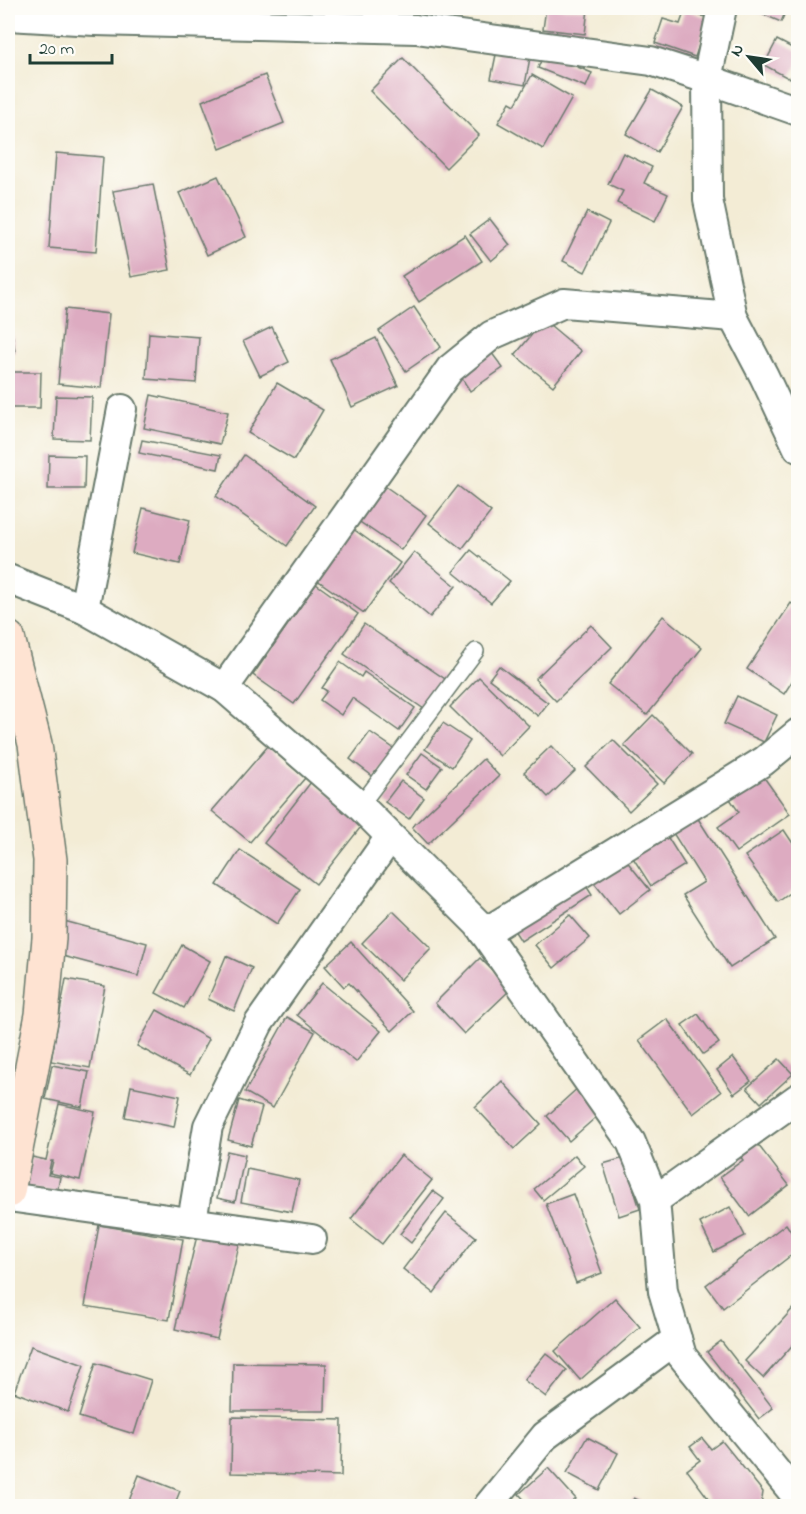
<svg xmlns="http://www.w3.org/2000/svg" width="806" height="1514" viewBox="0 0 806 1514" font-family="'Indie Flower',sans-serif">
	<rect width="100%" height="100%" fill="#fdfcf7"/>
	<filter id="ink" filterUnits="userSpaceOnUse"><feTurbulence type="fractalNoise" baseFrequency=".0167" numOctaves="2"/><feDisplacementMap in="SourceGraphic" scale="12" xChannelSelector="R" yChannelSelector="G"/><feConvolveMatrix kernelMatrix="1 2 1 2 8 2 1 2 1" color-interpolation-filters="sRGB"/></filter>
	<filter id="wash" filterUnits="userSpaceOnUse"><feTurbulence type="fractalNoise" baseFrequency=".008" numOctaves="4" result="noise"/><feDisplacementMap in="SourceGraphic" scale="24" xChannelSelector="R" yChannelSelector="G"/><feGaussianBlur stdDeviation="1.35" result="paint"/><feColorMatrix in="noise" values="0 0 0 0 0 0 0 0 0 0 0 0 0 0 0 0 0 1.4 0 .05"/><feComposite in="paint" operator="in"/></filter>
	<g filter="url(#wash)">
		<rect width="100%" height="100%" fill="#f3ecd5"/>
		<g id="blocks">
			<g fill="#ddabc1">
				<polygon points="546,8 588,9 585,34 543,29"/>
				<polygon points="748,8 787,8 781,22"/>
				<polygon points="685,10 708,18 695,57 655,43 663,19 680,24"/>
				<polygon points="777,40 798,51 798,63 790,79 764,65"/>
				<polygon points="498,45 531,52 525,85 491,79"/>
				<polygon points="544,53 592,73 586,87 538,68"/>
				<polygon points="403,58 479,135 446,168 370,91"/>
				<polygon points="265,75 284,123 220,149 202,101"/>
				<polygon points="532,75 572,98 543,149 498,123 510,102 515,105"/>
				<polygon points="652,90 683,107 657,152 626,134"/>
				<polygon points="56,153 103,157 96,252 49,248"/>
				<polygon points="623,153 652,167 644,183 668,194 655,221 617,203 623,191 608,184"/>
				<polygon points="218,176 246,237 207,255 179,193"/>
				<polygon points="153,184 170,270 131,277 113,191"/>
				<polygon points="587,212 609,223 585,272 563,261"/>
				<polygon points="490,219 510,245 491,261 470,234"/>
				<polygon points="465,235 482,261 419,302 402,276"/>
				<polygon points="8,269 9,269 13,304 8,305"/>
				<polygon points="414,307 441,347 406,371 379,331"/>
				<polygon points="65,309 109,314 101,388 58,384"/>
				<polygon points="544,320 581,351 553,386 515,355"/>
				<polygon points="8,327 11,327 15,352 8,353"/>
				<polygon points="272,327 289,362 260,376 243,341"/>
				<polygon points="149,333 199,337 196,383 146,379"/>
				<polygon points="376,338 398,386 352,407 330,359"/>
				<polygon points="491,352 503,368 470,391 459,374"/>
				<polygon points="8,372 41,372 40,408 8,408"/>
				<polygon points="277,383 323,410 294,460 248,433"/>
				<polygon points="151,395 228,412 220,444 144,428"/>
				<polygon points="56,396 92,397 90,440 54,439"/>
				<polygon points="142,440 221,455 218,469 139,453"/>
				<polygon points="49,455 85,456 84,489 48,489"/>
				<polygon points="244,455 315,506 287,546 216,496"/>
				<polygon points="379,482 426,515 401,550 354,518"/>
				<polygon points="458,486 491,512 462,549 429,523"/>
				<polygon points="143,508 190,520 180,564 132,553"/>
				<polygon points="349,526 400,563 364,613 313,577"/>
				<polygon points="471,550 510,581 491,603 453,572"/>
				<polygon points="414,552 456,586 430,617 389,583"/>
				<polygon points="316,584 358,614 294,704 253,675"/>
				<polygon points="791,603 798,608 798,672 784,694 747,669"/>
				<polygon points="663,616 702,648 647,715 608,684"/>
				<polygon points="364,624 448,681 427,711 344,654"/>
				<polygon points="591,625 612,647 556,701 535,679"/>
				<polygon points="340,662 361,677 364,672 415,708 399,731 352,698 341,715 320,700 327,691 322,688"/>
				<polygon points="499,666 548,703 538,716 489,679"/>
				<polygon points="479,677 529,726 500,756 450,707"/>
				<polygon points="737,696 777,715 764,742 724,724"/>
				<polygon points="653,715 692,754 664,783 624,745"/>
				<polygon points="443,723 470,741 452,767 425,749"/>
				<polygon points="370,732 396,750 375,778 350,759"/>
				<polygon points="613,740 657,784 629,811 586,767"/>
				<polygon points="268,746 305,778 250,842 212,811"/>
				<polygon points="551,746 575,771 548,797 524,772"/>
				<polygon points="422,753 442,767 426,789 406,775"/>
				<polygon points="483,759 499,776 428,844 412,827"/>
				<polygon points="763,776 790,814 736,852 718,827 739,812 730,799"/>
				<polygon points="401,781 424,798 409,819 385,802"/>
				<polygon points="311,782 364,823 316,884 264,843"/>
				<polygon points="697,817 775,939 730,968 683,895 704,882 673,833"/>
				<polygon points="660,825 685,865 651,886 626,847"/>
				<polygon points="784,830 798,851 798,887 778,902 745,856"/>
				<polygon points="240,850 300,889 277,924 217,885"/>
				<polygon points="621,854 650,890 619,914 591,879"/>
				<polygon points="583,881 592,895 521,941 512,927"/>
				<polygon points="393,911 431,948 400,980 362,943"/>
				<polygon points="570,915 590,938 554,968 535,945"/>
				<polygon points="64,921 147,943 138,976 55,954"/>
				<polygon points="351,942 413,1011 392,1031 349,983 344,987 325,966"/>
				<polygon points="182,945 210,961 184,1008 156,993"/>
				<polygon points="226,956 252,968 234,1011 208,999"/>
				<polygon points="480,958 511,989 464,1034 435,1003"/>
				<polygon points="66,979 105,986 90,1068 51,1061"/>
				<polygon points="322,983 381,1031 356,1062 297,1015"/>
				<polygon points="157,1010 209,1039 190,1075 137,1046"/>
				<polygon points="698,1014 719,1043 703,1054 682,1025"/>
				<polygon points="287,1017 315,1032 273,1108 245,1092"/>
				<polygon points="667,1019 721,1092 693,1114 639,1040"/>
				<polygon points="733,1057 751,1081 734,1094 717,1070"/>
				<polygon points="779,1059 793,1074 761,1103 747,1088"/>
				<polygon points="52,1065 89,1072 82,1107 45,1099"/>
				<polygon points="502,1081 541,1124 514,1149 475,1107"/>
				<polygon points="581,1085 603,1111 569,1141 547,1116"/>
				<polygon points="131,1086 180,1096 174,1127 125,1117"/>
				<polygon points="239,1100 262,1107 251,1146 228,1140"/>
				<polygon points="59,1104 95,1112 80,1180 50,1173 53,1161 51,1161 48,1175 60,1177 57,1193 25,1187 32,1157 46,1160"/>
				<polygon points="752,1137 789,1185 749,1216 720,1177 743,1160 735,1149"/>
				<polygon points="227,1151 245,1155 235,1202 217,1198"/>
				<polygon points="401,1155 432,1180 382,1244 351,1219"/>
				<polygon points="575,1155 584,1166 543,1200 534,1189"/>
				<polygon points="624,1158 640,1209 619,1216 603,1164"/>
				<polygon points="247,1169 299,1180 292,1212 241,1202"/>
				<polygon points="433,1191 444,1199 411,1243 400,1234"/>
				<polygon points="573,1194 602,1273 576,1283 546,1204"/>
				<polygon points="730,1207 745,1236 714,1252 700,1223"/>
				<polygon points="446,1213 476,1237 434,1293 403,1269"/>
				<polygon points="786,1224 798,1242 798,1250 723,1308 706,1285"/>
				<polygon points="99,1225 183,1239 169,1320 85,1306"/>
				<polygon points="199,1227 241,1237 217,1339 175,1329"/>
				<polygon points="615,1298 640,1327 580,1380 555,1351"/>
				<polygon points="798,1303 798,1339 763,1378 745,1361"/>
				<polygon points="721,1341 773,1408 759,1419 707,1352"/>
				<polygon points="31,1346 84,1365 68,1412 14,1392"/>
				<polygon points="546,1353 567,1370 546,1397 524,1380"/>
				<polygon points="96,1363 151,1380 134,1434 79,1417"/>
				<polygon points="233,1363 326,1364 325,1411 232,1411"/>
				<polygon points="232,1417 342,1420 341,1476 231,1473"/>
				<polygon points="587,1437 618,1453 599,1490 567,1473"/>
				<polygon points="702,1438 711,1449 722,1441 763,1492 761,1506 714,1506 687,1470 700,1460 690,1447"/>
				<polygon points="548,1468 576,1499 567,1506 530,1506 519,1494"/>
				<polygon points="139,1475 180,1491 174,1506 127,1506"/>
				<polygon points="634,1498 649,1506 629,1506"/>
			</g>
		</g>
	</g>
	<g filter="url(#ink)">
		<use href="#blocks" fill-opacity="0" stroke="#697a6c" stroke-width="1.5"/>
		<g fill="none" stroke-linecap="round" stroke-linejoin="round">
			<g stroke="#697a6c" stroke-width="18">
				<polyline id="lane" points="360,806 476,651"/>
			</g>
			<g stroke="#697a6c" stroke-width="32">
				<g id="street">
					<polyline points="722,8 707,79 708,200 733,317 764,376 798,448"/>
					<polyline points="8,16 95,21 416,29 651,61 707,79 798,111"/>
					<polyline points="8,579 84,609 224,688 360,806 478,924 631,1142 655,1200 663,1291 682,1356 792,1491 798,1497"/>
					<polyline points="84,609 122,409"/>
					<polyline points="224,688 450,369 492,335 564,303 733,317"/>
					<polyline points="484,933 764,761 798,733"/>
					<polyline points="8,1197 312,1239"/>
					<polyline points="655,1200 798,1098"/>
					<polyline points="192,1221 208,1126 259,1023 390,837"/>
					<polyline points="488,1506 545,1436 677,1339"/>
				</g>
			</g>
			<g stroke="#697a6c" stroke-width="36">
				<polyline id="secondary" points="8,638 35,744 50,860 49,938 42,1015 8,1191"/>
			</g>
			<use href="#lane" stroke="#fff" stroke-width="15"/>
			<use href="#street" stroke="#fff" stroke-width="28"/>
			<use href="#secondary" stroke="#fee3d2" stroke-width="33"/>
		</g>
	</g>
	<rect width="806" height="1514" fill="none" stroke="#fdfcf7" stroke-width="30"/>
	<g transform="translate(749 57) rotate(299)" stroke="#fdfcf7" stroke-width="4.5" paint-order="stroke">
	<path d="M0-4.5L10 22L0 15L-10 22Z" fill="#1f3d34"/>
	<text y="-9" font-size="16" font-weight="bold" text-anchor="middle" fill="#1f3d34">N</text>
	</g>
	<path d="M30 54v9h82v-9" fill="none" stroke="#1f3d34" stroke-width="3"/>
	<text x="39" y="54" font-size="18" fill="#1f3d34" stroke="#fdfcf7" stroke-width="4.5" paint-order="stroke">20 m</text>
</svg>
